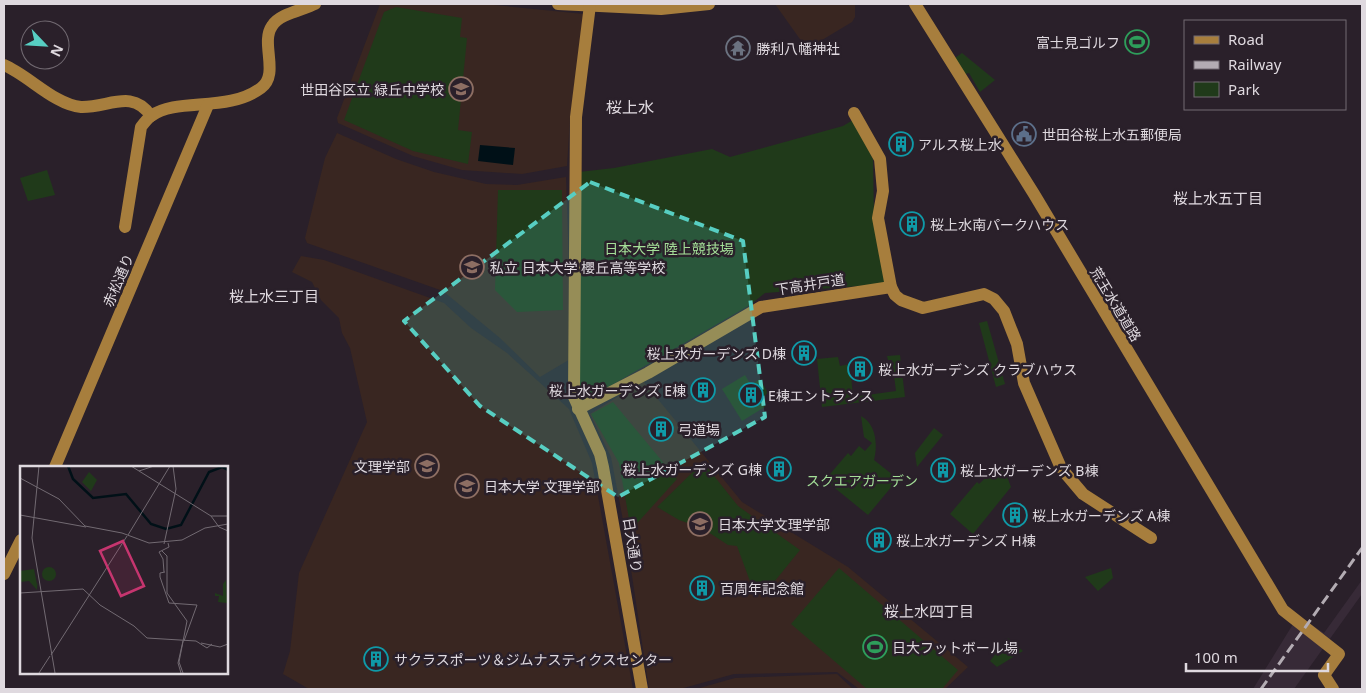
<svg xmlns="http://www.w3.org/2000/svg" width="1366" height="693" viewBox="0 0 1366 693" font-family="'Noto Sans','Noto Sans JP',sans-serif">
	<rect width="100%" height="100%" fill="#2a202a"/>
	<polygon fill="#372a37" points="1362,580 1362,594 1294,689 1253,689 1298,616 1324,633"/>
	<g fill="#392621">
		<polygon points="380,4 484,4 584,14 570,118 567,166 522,174 462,170 413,156 338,123 337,118"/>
		<polygon points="775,4 855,4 855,17 852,22 807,49"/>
		<polygon points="337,133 396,159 434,172 486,184 517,185 566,177 572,358 540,377 500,338 443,291 307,243 305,238 325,158"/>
		<polygon points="301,256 324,260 444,303 471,328 507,353 569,409 592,463 633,689 309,689 283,674 290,651 299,573 367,422 350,348 342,333 339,318 321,300 312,282 292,272"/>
		<polygon points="643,381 742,502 848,567 968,667 945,689 859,689 837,672 734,674 680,689 649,689 626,536 611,457 590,414"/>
		<polygon points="837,674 853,689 696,689 735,678"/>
	</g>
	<g fill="#203a1a">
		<polygon points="396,7 462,18 460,37 467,38 458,130 472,132 468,164 413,151 344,120 384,12"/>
		<polygon points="962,53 995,80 980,92 969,73 965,74 955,58"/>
		<polygon points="853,120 873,159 874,221 886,284 765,293 750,305 579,404 579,172 614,168 712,149 730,157 843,126"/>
		<polygon points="47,170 55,195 28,201 20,178"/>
		<polygon points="498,190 562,190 563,310 517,312 495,290"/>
		<polygon points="987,321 1005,384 996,387 979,323"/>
		<polygon points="900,355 905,397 822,407 817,359 838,357 840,366 850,364 853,397 896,391 892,360 888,360 887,356"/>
		<polygon points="745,375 751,385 760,379 768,393 760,399 765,407 742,421 722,389"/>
		<polygon points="613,402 677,479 631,530 619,463 591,414"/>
		<path d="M 861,416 C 876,424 878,444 874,460 L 898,479 L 868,515 L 825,480 L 848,453 L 851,456 L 859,446 L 865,451 L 872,443 L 864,437 Z"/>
		<polygon points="934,428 943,435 917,467 915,453"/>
		<polygon points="703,462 738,506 800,550 766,592 751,584 737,546 728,545 702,528 679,520 657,507"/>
		<polygon points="996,468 1006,474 1011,487 973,534 950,514 977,482 979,484"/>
		<polygon points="839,568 958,670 942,689 867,689 791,624"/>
		<polygon points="1111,568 1113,578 1098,591 1085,577"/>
		<polygon points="1008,638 1023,651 997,667 990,661"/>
	</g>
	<polygon fill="#001017" points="480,145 515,148 513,165 478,161"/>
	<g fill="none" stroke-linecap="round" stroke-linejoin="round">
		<g stroke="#a77e3d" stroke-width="12">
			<polyline points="558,4 661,9 709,4"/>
			<polyline points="915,4 1034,194 1283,610 1339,654 1324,675 1333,689"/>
			<polyline points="590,5 576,117 574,397 600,454 603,467 642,689"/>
			<path d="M 4,65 C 28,75 55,105 81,107 C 108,108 132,88 151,116"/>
			<polyline points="854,113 880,159 883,191 878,218 891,287 895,295 901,300 923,308 984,294 994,299 1004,311 1017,344 1024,383 1061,468 1083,494 1151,538"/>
			<path d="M 125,227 L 141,127 C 144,123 147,119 151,116 C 178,97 227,113 261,88 C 280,74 260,43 272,26 C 279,14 303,10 315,4"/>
			<polyline points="578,409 648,373 761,307 891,287"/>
			<polyline points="55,467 208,105"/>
			<polyline points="4,574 21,540"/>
		</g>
		<polyline stroke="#b3acb3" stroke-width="3" stroke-dasharray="10 5" stroke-linecap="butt" points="1261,689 1362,548"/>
	</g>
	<path fill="#57cec2" fill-opacity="0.2" stroke="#57cec2" stroke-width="4" stroke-dasharray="10 6" stroke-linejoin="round" d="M 590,182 L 743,241 L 765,417 L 618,497 L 480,406 L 404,321 Z"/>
	<defs>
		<g id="stadium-ring" transform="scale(1.25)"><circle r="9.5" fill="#2a202a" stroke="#2e9e5b" stroke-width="1.5"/><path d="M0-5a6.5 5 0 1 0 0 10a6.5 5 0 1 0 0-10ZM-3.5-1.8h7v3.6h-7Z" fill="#2e9e5b"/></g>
		<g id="temple-ring" transform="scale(1.25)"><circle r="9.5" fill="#2a202a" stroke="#6b7280" stroke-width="1.5"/><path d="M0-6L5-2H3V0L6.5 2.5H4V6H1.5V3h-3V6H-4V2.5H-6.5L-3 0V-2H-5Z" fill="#6b7280"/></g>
		<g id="school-ring" transform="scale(1.25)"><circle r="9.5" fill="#2a202a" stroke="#8d6e63" stroke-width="1.5"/><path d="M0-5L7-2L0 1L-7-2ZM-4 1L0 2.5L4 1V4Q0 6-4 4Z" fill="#8d6e63"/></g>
		<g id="civic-ring" transform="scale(1.25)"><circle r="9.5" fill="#2a202a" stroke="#5c6f8a" stroke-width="1.5"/><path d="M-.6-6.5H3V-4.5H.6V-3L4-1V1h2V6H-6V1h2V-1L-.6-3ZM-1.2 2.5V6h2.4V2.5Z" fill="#5c6f8a"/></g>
		<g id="building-ring" transform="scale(1.25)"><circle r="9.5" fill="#2a202a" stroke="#0f9aa8" stroke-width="1.5"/><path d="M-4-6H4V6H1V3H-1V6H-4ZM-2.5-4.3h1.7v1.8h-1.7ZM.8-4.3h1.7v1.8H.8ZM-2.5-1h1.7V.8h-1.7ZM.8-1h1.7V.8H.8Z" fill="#0f9aa8"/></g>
		<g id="university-ring" transform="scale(1.25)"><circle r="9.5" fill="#2a202a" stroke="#8d6e63" stroke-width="1.5"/><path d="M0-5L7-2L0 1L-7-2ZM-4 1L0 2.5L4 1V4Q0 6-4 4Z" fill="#8d6e63"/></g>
	</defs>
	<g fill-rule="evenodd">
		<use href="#stadium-ring" x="1137" y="42"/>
		<use href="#temple-ring" x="738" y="48"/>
		<use href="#school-ring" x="461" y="89"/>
		<use href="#civic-ring" x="1024" y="134"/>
		<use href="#building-ring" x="901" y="144"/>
		<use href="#building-ring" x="912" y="224"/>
		<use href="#school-ring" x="472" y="267"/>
		<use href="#building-ring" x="804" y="353"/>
		<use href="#building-ring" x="860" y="369"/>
		<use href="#building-ring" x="703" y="390"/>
		<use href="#building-ring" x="751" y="395"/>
		<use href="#building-ring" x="661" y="429"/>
		<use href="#university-ring" x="427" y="466"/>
		<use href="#building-ring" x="779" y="469"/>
		<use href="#building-ring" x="943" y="470"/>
		<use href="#university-ring" x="467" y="486"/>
		<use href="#building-ring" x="1015" y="515"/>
		<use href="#university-ring" x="700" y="524"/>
		<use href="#building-ring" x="879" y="540"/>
		<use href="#building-ring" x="702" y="588"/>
		<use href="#stadium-ring" x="875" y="647"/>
		<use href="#building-ring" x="376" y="659"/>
	</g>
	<g text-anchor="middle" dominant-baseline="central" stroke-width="5" stroke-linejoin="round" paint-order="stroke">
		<g font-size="14" fill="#dfd9df" stroke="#2a202a" text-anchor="start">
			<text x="1120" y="42" text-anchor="end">富士見ゴルフ</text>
			<text x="756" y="48">勝利八幡神社</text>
			<text x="444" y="89" text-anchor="end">世田谷区立 緑丘中学校</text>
			<text x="1042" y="134">世田谷桜上水五郵便局</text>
			<text x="918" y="144">アルス桜上水</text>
			<text x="930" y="224">桜上水南パークハウス</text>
			<text x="490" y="267">私立 日本大学 櫻丘高等学校</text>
			<text x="786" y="353" text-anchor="end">桜上水ガーデンズ D棟</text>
			<text x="878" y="369">桜上水ガーデンズ クラブハウス</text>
			<text x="686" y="390" text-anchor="end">桜上水ガーデンズ E棟</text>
			<text x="768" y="395">E棟エントランス</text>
			<text x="678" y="429">弓道場</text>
			<text x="410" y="466" text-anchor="end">文理学部</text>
			<text x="762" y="469" text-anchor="end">桜上水ガーデンズ G棟</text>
			<text x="960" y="470">桜上水ガーデンズ B棟</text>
			<text x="484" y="486">日本大学 文理学部</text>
			<text x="1032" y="515">桜上水ガーデンズ A棟</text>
			<text x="718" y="524">日本大学文理学部</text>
			<text x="896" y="540">桜上水ガーデンズ H棟</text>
			<text x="720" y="588">百周年記念館</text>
			<text x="892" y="647">日大フットボール場</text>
			<text x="394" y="659">サクラスポーツ＆ジムナスティクスセンター</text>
		</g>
		<g font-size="14" fill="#a4df98" stroke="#2a202a">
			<text x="669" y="248">日本大学 陸上競技場</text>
			<text x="862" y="480">スクエアガーデン</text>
		</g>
		<g font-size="14" fill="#dfd9df" stroke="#2a202a">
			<text transform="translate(118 280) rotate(-67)">赤松通り</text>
			<text transform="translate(810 284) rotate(-9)">下高井戸道</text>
			<text transform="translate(1116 304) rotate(59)">荒玉水道道路</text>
			<text transform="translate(633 545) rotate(81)">日大通り</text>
		</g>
		<g font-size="15" fill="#dfd9df" stroke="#2a202a">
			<text x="1218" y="198">桜上水五丁目</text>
			<text x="274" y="296">桜上水三丁目</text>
			<text x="929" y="611">桜上水四丁目</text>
		</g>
		<g font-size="16" fill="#dfd9df" stroke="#2a202a">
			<text x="630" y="107">桜上水</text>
		</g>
	</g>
	<g transform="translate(20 466)">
		<rect width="208" height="208" fill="#2a202a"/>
		<path d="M 69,6 L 77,14 L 71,25 L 62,16 ZM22 108a7 7 0 1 1 14 0a7 7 0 1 1-14 0ZM 14,103 L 18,124 L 17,116 L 17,124 L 9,115 L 0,116 L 0,105 ZM 206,114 L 207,137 L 198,136 L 199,130 L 195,130 L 195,127 L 203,130 L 203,118 Z" fill="#203a1a"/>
		<path fill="none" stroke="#001017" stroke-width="2.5" d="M 48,0 L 53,13 L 73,32 L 106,28 L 131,58 L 146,63 L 161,59 L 189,6 L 202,1 L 208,4"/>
		<path fill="none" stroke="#726a72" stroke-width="1" d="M 19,0 L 12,72 L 35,207M 111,0 L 191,50 L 199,61 L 208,65M 119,5 L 134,0M 0,12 L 39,33 L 65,60 L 102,67 L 129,77 L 162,74 L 185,62 L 208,58M 0,49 L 66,61M 191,50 L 208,50M 108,69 L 150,0M 144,78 L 156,23 L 153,0M 142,85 L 147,90 L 147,127 L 167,155 L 159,196 L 163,207M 144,106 L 143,93 L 139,86 L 149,81 L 148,77M 145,106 L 140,107 L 140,111 L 149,137 L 177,139 L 164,175M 0,127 L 63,123 L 80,139 L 114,160 L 127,172 L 176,175 L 187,182 L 192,178M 181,177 L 200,181 L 208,178M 31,189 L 107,70M 19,207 L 30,190M 161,207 L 158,197 L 163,175"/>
		<path fill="#c6356f" fill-opacity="0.15" stroke="#c6356f" stroke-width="2.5" d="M 103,75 L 124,120 L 101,130 L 80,85 Z"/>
		<rect width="208" height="208" fill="none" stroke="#dfd9df" stroke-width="2.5"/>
	</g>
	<rect width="1366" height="693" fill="none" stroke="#dfd9df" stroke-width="10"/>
	<rect x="1184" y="20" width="162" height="90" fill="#2a202a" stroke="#726a72"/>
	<rect x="1194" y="36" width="25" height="8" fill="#a77e3d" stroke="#726a72"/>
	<text x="1228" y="45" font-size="15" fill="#dfd9df">Road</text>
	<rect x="1194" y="61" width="25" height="8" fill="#b3acb3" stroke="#726a72"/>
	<text x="1228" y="70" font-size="15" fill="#dfd9df">Railway</text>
	<rect x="1194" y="82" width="25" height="15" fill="#203a1a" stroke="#726a72"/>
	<text x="1228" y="95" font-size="15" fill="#dfd9df">Park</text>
	<g transform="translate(45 45) rotate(115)"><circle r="24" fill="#2a202a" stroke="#726a72"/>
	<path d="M0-4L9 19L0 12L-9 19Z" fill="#57cec2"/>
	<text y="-8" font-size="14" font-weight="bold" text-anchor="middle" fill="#dfd9df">N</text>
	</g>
	<path d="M1186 663v8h142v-8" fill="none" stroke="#dfd9df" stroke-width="2.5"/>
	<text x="1194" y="663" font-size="15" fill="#dfd9df" stroke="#2a202a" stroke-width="4" paint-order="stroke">100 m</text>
</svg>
